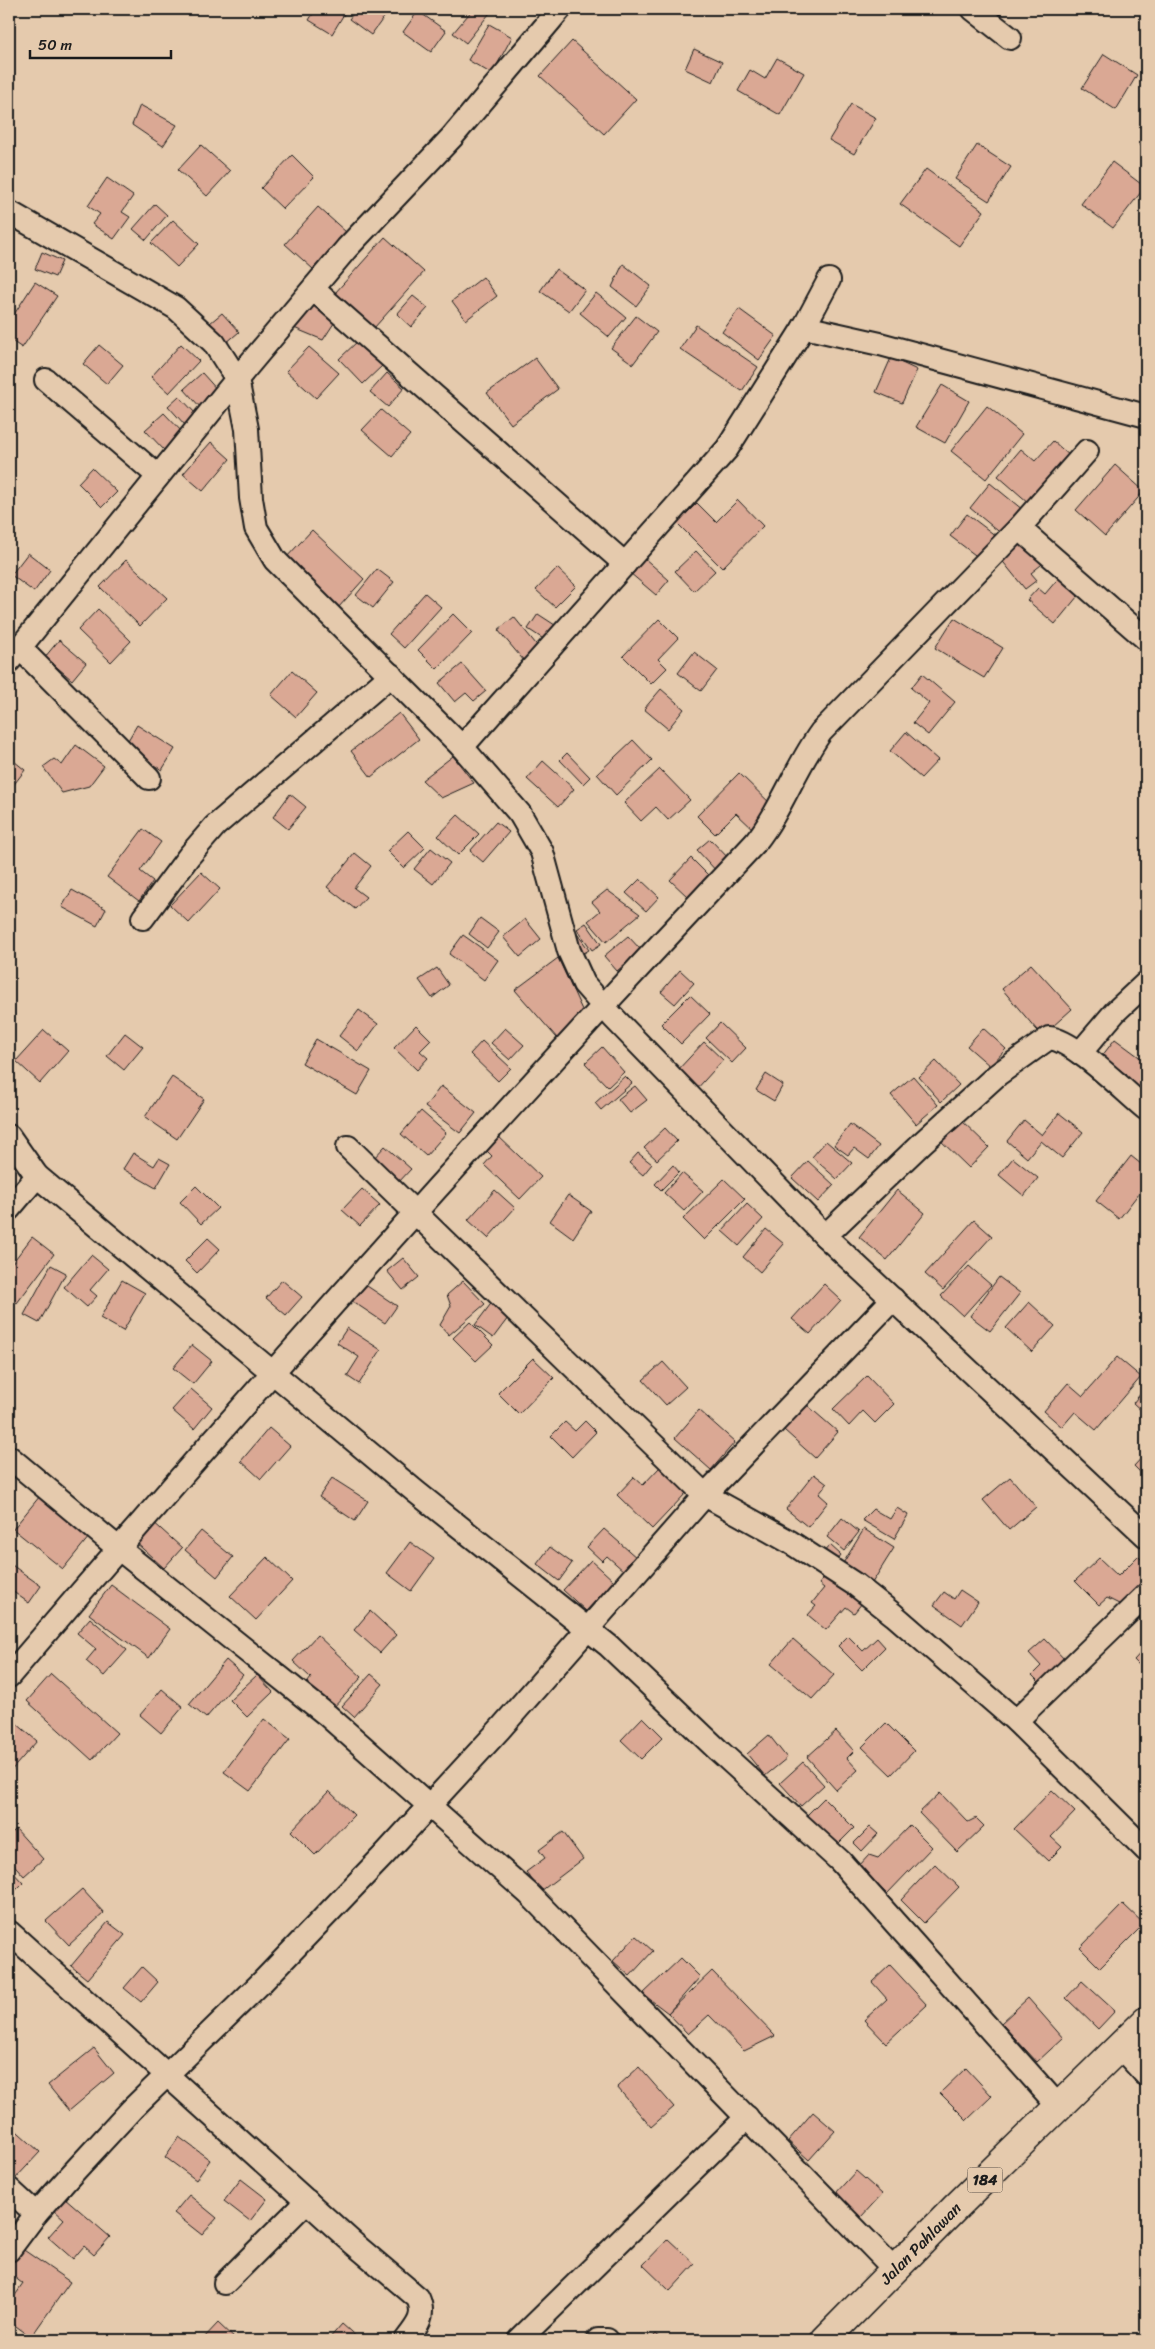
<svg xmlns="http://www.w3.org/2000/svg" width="1155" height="2349" viewBox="0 0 1155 2349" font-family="Sriracha,sans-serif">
	<rect width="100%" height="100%" fill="#e5caad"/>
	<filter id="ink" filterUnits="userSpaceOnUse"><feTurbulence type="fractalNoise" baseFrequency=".02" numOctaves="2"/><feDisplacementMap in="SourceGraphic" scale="10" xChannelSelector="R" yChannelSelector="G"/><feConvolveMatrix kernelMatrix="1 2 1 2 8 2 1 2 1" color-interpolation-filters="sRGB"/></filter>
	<g filter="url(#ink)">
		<g fill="#daa894" stroke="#1c1c1c">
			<polygon points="316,9 347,9 332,34 309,20"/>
			<polygon points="357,9 390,9 371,35 349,19"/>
			<polygon points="473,9 493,9 466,43 453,33"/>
			<polygon points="418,11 446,31 431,52 403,32"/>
			<polygon points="489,24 512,37 492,74 468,60"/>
			<polygon points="572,41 636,99 604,134 540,76"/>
			<polygon points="694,49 722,62 713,82 685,69"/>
			<polygon points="1104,54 1137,75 1116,110 1082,88"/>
			<polygon points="777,58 804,73 780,115 738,91 750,70 765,79"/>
			<polygon points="851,104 876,118 854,154 829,140"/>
			<polygon points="140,105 177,125 163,146 132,125"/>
			<polygon points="1146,135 1146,151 1138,143"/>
			<polygon points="201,145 230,171 207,196 178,170"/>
			<polygon points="977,145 1011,167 989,201 955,179"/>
			<polygon points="292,155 314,177 283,209 261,188"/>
			<polygon points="1112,162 1145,187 1113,228 1081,204"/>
			<polygon points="926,169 984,211 959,246 900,204"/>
			<polygon points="107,178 133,196 122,212 130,217 114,239 92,224 100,214 88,206"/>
			<polygon points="155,204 167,215 146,240 133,229"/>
			<polygon points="318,207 346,232 313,269 285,244"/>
			<polygon points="173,220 199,244 177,267 151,243"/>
			<polygon points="385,237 424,272 374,328 335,293"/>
			<polygon points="42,252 62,261 55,277 35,269"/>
			<polygon points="623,264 651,286 636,306 612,287"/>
			<polygon points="556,269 585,290 569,311 540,291"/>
			<polygon points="483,277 497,296 466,320 452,301"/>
			<polygon points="35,282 57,296 22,348 9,339 9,322"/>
			<polygon points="596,293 626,317 609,337 580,313"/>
			<polygon points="413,296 428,308 411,327 397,314"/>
			<polygon points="311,303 336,320 323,340 294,328"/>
			<polygon points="739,309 776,336 759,360 722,332"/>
			<polygon points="222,313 239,332 226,343 210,323"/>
			<polygon points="636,316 657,332 633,364 611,348"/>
			<polygon points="696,325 758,367 742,391 680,349"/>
			<polygon points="359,340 383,365 363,384 339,359"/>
			<polygon points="181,344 199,361 169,393 151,377"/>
			<polygon points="99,345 123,365 107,384 83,364"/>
			<polygon points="309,347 339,373 316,398 286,371"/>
			<polygon points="535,358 558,389 511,424 487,393"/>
			<polygon points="891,358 917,370 902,403 876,392"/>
			<polygon points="202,373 219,392 201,408 184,389"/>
			<polygon points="387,373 404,388 388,407 370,392"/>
			<polygon points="942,385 969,401 945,443 916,427"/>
			<polygon points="179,396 197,415 185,425 168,406"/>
			<polygon points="987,406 1022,434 986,479 951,451"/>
			<polygon points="381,410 410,435 392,456 362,430"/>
			<polygon points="164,413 184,434 165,451 145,430"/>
			<polygon points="1053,441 1070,456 1029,503 998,476 1021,449 1035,461"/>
			<polygon points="211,442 230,459 203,491 183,474"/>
			<polygon points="1115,465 1144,491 1105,536 1076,510"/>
			<polygon points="92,468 117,492 102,507 78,483"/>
			<polygon points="990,483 1023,510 1003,535 970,508"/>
			<polygon points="738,500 763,526 722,568 677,523 697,503 716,522"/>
			<polygon points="967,514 996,536 979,558 950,536"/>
			<polygon points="312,530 364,579 338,608 285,559"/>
			<polygon points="1024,542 1046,561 1031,573 1037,580 1025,589 1000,558"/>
			<polygon points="696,551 715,571 694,591 675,571"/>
			<polygon points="28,553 50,570 34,592 11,575"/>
			<polygon points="643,557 669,580 656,595 630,573"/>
			<polygon points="126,560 167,598 140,626 100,587"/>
			<polygon points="557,568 576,586 555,607 536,590"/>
			<polygon points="377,569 394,582 373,608 356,595"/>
			<polygon points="1062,574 1082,591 1055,624 1027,600 1038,588 1045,594"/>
			<polygon points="425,593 441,607 404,648 389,634"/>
			<polygon points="98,609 131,641 111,662 78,630"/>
			<polygon points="453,614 472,633 437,669 418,650"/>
			<polygon points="538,614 558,627 548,642 528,629"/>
			<polygon points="514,617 540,649 525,662 498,630"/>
			<polygon points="954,618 1003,648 984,678 935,648"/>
			<polygon points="659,619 678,638 658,659 667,668 651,684 623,656"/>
			<polygon points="9,620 15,625 9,634"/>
			<polygon points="59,640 86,663 72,680 45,657"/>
			<polygon points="694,652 717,670 701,691 678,673"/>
			<polygon points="462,664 486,691 474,701 466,693 455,702 439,683"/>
			<polygon points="292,671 317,693 296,717 271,695"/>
			<polygon points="922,674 955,702 928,735 913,723 929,703 911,688"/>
			<polygon points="661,689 684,709 668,729 644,709"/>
			<polygon points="399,713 419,739 371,777 351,751"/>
			<polygon points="137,725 175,749 162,770 124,747"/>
			<polygon points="906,732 938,760 921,778 890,751"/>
			<polygon points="633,740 652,760 616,795 597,774"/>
			<polygon points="76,745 104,766 89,786 62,793 43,767 54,759 62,765"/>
			<polygon points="567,753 590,777 583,784 560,760"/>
			<polygon points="453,756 474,783 441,798 422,780"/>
			<polygon points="9,757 25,770 9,791"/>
			<polygon points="543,761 574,789 558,807 527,779"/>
			<polygon points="660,769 690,800 668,820 656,807 641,821 624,803"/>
			<polygon points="739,773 776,809 755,831 736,813 715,834 697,816"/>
			<polygon points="290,794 306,807 288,829 273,817"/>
			<polygon points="458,815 479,834 458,855 438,836"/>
			<polygon points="496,822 509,832 483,862 470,851"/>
			<polygon points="143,829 161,842 140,871 153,881 139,901 107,877"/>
			<polygon points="408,831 425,848 404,868 387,851"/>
			<polygon points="710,839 732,862 719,874 697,850"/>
			<polygon points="431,848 450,863 433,884 414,869"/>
			<polygon points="355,853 371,866 354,888 366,897 355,909 327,887"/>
			<polygon points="691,858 709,876 688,897 670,880"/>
			<polygon points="201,872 220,889 189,923 170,905"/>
			<polygon points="640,879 659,897 646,911 626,893"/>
			<polygon points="72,890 106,909 97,926 62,907"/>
			<polygon points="607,890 640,914 606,942 588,921 600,911 592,902"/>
			<polygon points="480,918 499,932 487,948 469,934"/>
			<polygon points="525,919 541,939 520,957 503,937"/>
			<polygon points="586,923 601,944 592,950 577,929"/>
			<polygon points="575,931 589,950 584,953 570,935"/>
			<polygon points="463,935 498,960 484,980 449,954"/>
			<polygon points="628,936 641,950 617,971 604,956"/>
			<polygon points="558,958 583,1012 557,1038 515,990"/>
			<polygon points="1031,964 1072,1009 1042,1036 1002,989"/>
			<polygon points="437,968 449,985 432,998 419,980"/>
			<polygon points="680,970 694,983 675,1004 661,992"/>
			<polygon points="690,995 710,1014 681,1044 661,1024"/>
			<polygon points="359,1010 378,1024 358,1051 339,1036"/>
			<polygon points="720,1023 746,1048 732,1063 706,1038"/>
			<polygon points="416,1025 431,1040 420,1051 428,1058 417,1070 394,1048"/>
			<polygon points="505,1028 524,1045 510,1060 491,1043"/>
			<polygon points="983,1028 1006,1049 990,1066 967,1046"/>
			<polygon points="44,1030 68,1051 40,1083 16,1061"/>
			<polygon points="125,1033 143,1047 124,1070 107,1056"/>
			<polygon points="316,1039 371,1071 357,1095 302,1063"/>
			<polygon points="1115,1039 1146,1062 1146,1084 1137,1096 1121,1083 1127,1075 1102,1056"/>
			<polygon points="482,1041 511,1068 498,1081 470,1054"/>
			<polygon points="704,1042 723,1060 695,1091 675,1073"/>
			<polygon points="602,1047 624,1072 608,1087 585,1063"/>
			<polygon points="936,1061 959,1085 941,1102 919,1077"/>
			<polygon points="766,1074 783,1085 774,1101 756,1090"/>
			<polygon points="625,1076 632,1083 601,1110 595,1103"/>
			<polygon points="913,1076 938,1105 916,1124 891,1095"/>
			<polygon points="172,1077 204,1099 177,1139 145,1117"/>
			<polygon points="441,1086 476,1113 460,1133 425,1107"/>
			<polygon points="635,1086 647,1100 630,1113 618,1099"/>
			<polygon points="421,1111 446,1133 426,1156 401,1134"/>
			<polygon points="1059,1113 1083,1132 1062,1158 1041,1141 1027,1158 1007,1141 1024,1120 1042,1135"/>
			<polygon points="958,1117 989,1147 969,1168 938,1138"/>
			<polygon points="850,1124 879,1146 869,1159 854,1148 848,1155 834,1145"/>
			<polygon points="665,1128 677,1141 657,1160 644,1148"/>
			<polygon points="497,1135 541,1177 520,1199 484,1165 492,1156 485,1149"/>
			<polygon points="826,1141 852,1163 837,1179 812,1157"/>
			<polygon points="385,1146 411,1169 398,1183 373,1159"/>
			<polygon points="133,1153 154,1166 159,1158 170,1164 156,1188 123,1169"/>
			<polygon points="638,1153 652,1164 643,1175 629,1163"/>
			<polygon points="1131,1156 1146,1168 1146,1184 1119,1219 1096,1201"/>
			<polygon points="1013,1158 1038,1178 1024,1196 999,1175"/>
			<polygon points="808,1161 834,1185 818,1202 792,1178"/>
			<polygon points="673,1165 679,1172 661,1190 655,1184"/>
			<polygon points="682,1173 703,1191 684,1211 664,1193"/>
			<polygon points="724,1179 745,1199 704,1240 683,1219"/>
			<polygon points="196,1186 218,1208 201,1224 180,1202"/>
			<polygon points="362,1189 380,1205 360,1226 342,1210"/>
			<polygon points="495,1190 515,1208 488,1238 468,1220"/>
			<polygon points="897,1190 925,1213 887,1260 859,1237"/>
			<polygon points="568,1195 591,1211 573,1238 550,1221"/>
			<polygon points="747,1204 763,1219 739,1246 722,1231"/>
			<polygon points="974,1220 992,1236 943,1290 925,1274"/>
			<polygon points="766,1229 784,1244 760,1272 743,1257"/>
			<polygon points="32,1237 54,1254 17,1303 9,1297 9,1267"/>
			<polygon points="208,1238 220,1249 197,1273 185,1261"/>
			<polygon points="91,1255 108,1269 90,1290 97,1296 87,1307 64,1287"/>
			<polygon points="403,1258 419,1277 403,1290 387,1271"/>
			<polygon points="51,1265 66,1273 39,1323 24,1315"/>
			<polygon points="969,1266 991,1285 963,1316 941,1296"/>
			<polygon points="999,1277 1020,1293 990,1331 970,1316"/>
			<polygon points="122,1280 145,1293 123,1331 100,1318"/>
			<polygon points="282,1280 302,1297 286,1315 266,1298"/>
			<polygon points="463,1281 485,1304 449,1335 440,1325 451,1306 447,1295"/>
			<polygon points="364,1284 397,1306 385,1323 352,1301"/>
			<polygon points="824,1284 841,1300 810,1334 792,1319"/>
			<polygon points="496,1297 514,1310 493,1338 475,1325"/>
			<polygon points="1029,1302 1055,1326 1032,1352 1006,1328"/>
			<polygon points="470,1322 493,1345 476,1361 453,1338"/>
			<polygon points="347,1328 381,1350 359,1384 347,1376 359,1357 337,1343"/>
			<polygon points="192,1345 212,1361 193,1384 173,1368"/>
			<polygon points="1117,1357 1141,1377 1096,1430 1075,1412 1062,1427 1044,1411 1068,1383 1083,1396"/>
			<polygon points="533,1358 554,1378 519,1414 498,1393"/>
			<polygon points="663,1362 686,1387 666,1405 643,1380"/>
			<polygon points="867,1376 894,1404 875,1423 863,1411 849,1426 833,1409"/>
			<polygon points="1146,1387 1146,1415 1133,1403"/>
			<polygon points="191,1389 212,1407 194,1429 172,1410"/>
			<polygon points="807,1405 838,1432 815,1458 784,1430"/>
			<polygon points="699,1410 735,1442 711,1470 675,1438"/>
			<polygon points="585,1421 596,1432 572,1457 551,1436 565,1422 575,1431"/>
			<polygon points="269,1428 290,1446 261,1479 241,1461"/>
			<polygon points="1146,1453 1146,1478 1134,1466"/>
			<polygon points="660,1467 687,1492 652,1529 617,1495 634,1477 643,1485"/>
			<polygon points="814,1474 827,1484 819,1494 828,1502 808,1527 786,1509"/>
			<polygon points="1010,1477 1036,1507 1009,1530 983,1500"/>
			<polygon points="332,1478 368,1501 355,1521 319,1497"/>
			<polygon points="40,1496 89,1537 63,1569 13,1529"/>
			<polygon points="897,1508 908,1515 894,1539 862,1520 873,1509 890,1519"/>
			<polygon points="842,1518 859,1532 844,1551 827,1537"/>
			<polygon points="151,1520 182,1548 164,1568 133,1540"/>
			<polygon points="604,1529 637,1558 625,1572 607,1556 602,1561 587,1547"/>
			<polygon points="864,1529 894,1548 872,1583 842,1565"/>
			<polygon points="201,1531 233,1557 217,1577 185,1550"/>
			<polygon points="410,1542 434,1559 411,1591 387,1573"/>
			<polygon points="830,1545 841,1555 833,1565 821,1555"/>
			<polygon points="550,1547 572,1563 559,1581 537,1564"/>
			<polygon points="1138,1556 1146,1564 1146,1588 1127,1608 1107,1598 1099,1605 1075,1581 1099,1558 1118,1576"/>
			<polygon points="267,1557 292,1581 256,1620 230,1596"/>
			<polygon points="591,1560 614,1581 586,1611 563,1590"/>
			<polygon points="9,1563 41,1586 29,1603 9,1589"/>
			<polygon points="827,1574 862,1603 854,1613 846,1607 826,1630 808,1615 816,1606 812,1603 824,1588 819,1584"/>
			<polygon points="111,1585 170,1629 149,1658 89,1614"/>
			<polygon points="960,1590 978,1602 962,1625 934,1605 944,1592 954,1599"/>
			<polygon points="370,1611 396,1635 380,1653 354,1630"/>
			<polygon points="90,1618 127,1650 104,1676 86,1661 96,1649 77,1633"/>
			<polygon points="317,1635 362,1677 330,1711 304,1687 311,1678 293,1661"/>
			<polygon points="848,1636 863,1651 877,1638 885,1647 862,1670 838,1646"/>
			<polygon points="793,1639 834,1675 812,1699 771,1664"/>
			<polygon points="1045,1639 1067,1662 1042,1685 1032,1675 1041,1666 1029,1653"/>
			<polygon points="1146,1647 1146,1672 1134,1660"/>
			<polygon points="226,1660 243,1675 206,1718 189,1704"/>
			<polygon points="51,1674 117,1733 92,1760 27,1701"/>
			<polygon points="371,1674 383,1684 354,1717 342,1706"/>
			<polygon points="257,1675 273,1692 247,1717 230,1700"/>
			<polygon points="162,1689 183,1707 161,1733 140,1715"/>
			<polygon points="9,1717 37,1741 9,1773"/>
			<polygon points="643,1717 663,1737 641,1759 621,1740"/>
			<polygon points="264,1719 290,1739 250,1791 224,1772"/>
			<polygon points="886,1723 914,1751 891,1775 862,1747"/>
			<polygon points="836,1731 854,1751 847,1758 858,1770 836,1790 807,1757"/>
			<polygon points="769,1735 787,1758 765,1776 747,1754"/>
			<polygon points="803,1762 824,1785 801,1806 780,1783"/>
			<polygon points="1052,1790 1075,1812 1051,1837 1062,1847 1048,1861 1014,1829"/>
			<polygon points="329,1791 354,1815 315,1855 291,1831"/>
			<polygon points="940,1793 968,1822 976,1818 984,1826 957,1852 919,1813"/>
			<polygon points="824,1798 854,1828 836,1846 806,1816"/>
			<polygon points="910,1825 932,1847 887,1894 858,1867 869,1855 878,1858"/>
			<polygon points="870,1827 878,1834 862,1851 854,1843"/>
			<polygon points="16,1829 43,1859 24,1876 9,1859 9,1836"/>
			<polygon points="563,1832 583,1859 541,1891 526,1872 545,1858 539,1850"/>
			<polygon points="935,1864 959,1887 924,1923 901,1900"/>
			<polygon points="9,1868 23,1883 9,1897"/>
			<polygon points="82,1889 104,1913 69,1945 46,1921"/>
			<polygon points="1123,1904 1144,1924 1100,1968 1080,1948"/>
			<polygon points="108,1922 125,1935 87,1979 71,1966"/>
			<polygon points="636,1936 653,1951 630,1976 613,1961"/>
			<polygon points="681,1958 700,1977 668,2013 643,1994"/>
			<polygon points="890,1965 927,2005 886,2043 864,2020 887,1999 872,1982"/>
			<polygon points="142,1967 158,1982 141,2002 124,1988"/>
			<polygon points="712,1971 775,2036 744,2051 709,2015 688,2034 668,2013"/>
			<polygon points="1082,1981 1115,2011 1098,2029 1066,1998"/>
			<polygon points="1028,1998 1063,2038 1037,2062 1001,2023"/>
			<polygon points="94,2048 114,2073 69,2111 48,2085"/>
			<polygon points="639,2067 674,2107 651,2127 617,2087"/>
			<polygon points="966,2068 992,2096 967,2120 940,2093"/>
			<polygon points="813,2112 835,2131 809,2160 788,2141"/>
			<polygon points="9,2124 40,2152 14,2180 9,2175"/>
			<polygon points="179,2137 210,2160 196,2180 165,2157"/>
			<polygon points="856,2171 882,2194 861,2217 835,2194"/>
			<polygon points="241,2179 267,2199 250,2221 224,2201"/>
			<polygon points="189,2195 217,2218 202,2235 174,2213"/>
			<polygon points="64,2197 110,2237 94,2255 84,2246 73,2259 48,2237 64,2219 53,2209"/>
			<polygon points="668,2239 695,2264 670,2291 643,2265"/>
			<polygon points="18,2246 70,2282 31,2337 9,2321 9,2304 23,2284 9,2273 9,2259"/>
			<polygon points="218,2323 236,2340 202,2340"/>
			<polygon points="342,2324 360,2340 328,2340"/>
			<polygon points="9,2332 16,2340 9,2340"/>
			<polygon points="656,2334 663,2340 650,2340"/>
		</g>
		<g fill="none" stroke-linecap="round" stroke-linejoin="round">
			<g stroke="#1c1c1c" stroke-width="26">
				<g id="minor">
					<polyline points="973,9 1010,38"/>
					<polyline points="9,212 176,308 214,343 237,379 247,429 251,498 256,528 275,560 462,747 520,814 542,852 569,951 584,984 613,1017 825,1236 1146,1536"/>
					<polyline points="313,289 625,564"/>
					<polyline points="804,327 880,344 1146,416"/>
					<polyline points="46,380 158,476"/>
					<polyline points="1019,528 1146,639"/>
					<polyline points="19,647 149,778"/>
					<polyline points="9,661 237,379 347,248 452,137 560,9"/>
					<polyline points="462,747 727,449 804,327 829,280"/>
					<polyline points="143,918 189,856 215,826 391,675"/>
					<polyline points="1080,1053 1115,1012 1146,983"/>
					<polyline points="9,1136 37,1176 416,1492 609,1646 718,1750 840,1861 1059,2107"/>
					<polyline points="348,1147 705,1495 790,1542 856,1585 894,1615 1016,1721 1146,1850"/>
					<polyline points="9,1209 37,1176"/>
					<path d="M 825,1236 L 922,1143 L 997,1075 L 1049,1038 C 1074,1040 1125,1092 1146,1109"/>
					<polyline points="9,1457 118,1548 327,1715 529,1894 895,2270"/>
					<path d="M 9,1676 C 251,1393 499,1115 755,843 C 782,809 795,768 821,732 L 1019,528 L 1087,451"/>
					<polyline points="1016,1721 1146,1595"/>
					<path d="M 9,1932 L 353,2243 L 418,2298 C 426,2316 417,2326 406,2340"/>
					<polyline points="1120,2047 1146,2075"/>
					<polyline points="9,2189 36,2214"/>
					<polyline points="9,2250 36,2214 70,2176 132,2109 263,1981 383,1856 500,1729 705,1495 893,1299"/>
					<polyline points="225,2283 307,2201"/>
					<polyline points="519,2340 747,2117"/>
					<polyline points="598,2340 607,2340"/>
				</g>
			</g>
			<g stroke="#1c1c1c" stroke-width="31">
				<g id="major">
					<path id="s1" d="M 825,2340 L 956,2207 L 1146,2021"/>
				</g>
			</g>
			<use href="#minor" stroke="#e5caad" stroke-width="22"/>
			<use href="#major" stroke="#e5caad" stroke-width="28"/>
		</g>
	</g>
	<g text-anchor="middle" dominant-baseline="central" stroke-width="4" stroke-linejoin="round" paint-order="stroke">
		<rect fill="#e5caad" stroke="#585048" stroke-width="1" x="967.5" y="2167.5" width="35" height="25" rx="4"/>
		<g font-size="15" font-weight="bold" fill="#1c1c1c">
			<text x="985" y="2180">184</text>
		</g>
		<g font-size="16" fill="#1c1c1c" stroke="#e5caad">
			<text stroke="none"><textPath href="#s1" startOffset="136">Jalan Pahlawan</textPath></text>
		</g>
	</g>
	<rect width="1155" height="2349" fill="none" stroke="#e5caad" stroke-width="30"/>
	<rect x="15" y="15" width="1125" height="2319" fill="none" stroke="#1c1c1c" stroke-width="2" filter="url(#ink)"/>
	<path d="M30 50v8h141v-8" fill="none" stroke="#1c1c1c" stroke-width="2.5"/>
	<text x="38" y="50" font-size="15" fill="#1c1c1c" stroke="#e5caad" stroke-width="4" paint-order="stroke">50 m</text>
</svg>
